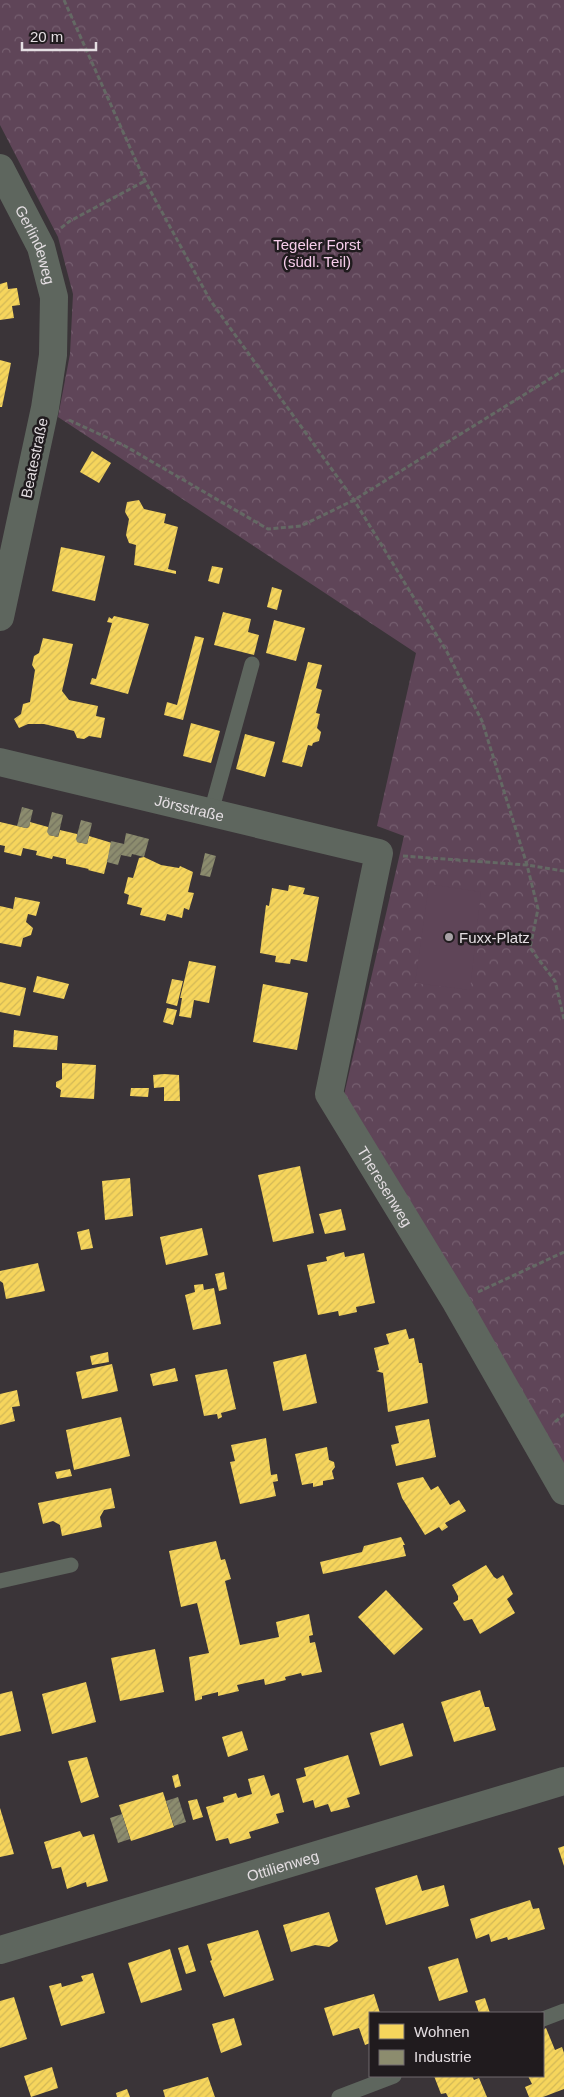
<svg xmlns="http://www.w3.org/2000/svg" width="564" height="2097" viewBox="0 0 564 2097" font-family="Helvetica,sans-serif">
	<defs>
		<pattern id="forest-crowns" width="20" height="18" patternUnits="userSpaceOnUse" patternTransform="scale(1.25)"><rect width="20" height="18" fill="#5f4558"/><path d="M2 6a3 3 0 1 1 6 0M12 15a3 3 0 1 1 6 0" fill="none" stroke="#765f70"/></pattern>
		<pattern id="homes-hatch" width="6" height="6" patternUnits="userSpaceOnUse" patternTransform="scale(1.25)"><rect width="6" height="6" fill="#f6d55c"/><path d="M-1 1l2-2M0 6l6-6M5 7l2-2" fill="none" stroke="#d2b857"/></pattern>
		<pattern id="industry-hatch" width="6" height="6" patternUnits="userSpaceOnUse" patternTransform="scale(1.25)"><rect width="6" height="6" fill="#8c8c6e"/><path d="M-1 1l2-2M0 6l6-6M5 7l2-2" fill="none" stroke="#73725f"/></pattern>
	</defs>
	<rect width="100%" height="100%" fill="#3a3438"/>
	<polygon fill="url(#forest-crowns)" points="0,0 564,0 564,1464 344,1095 404,836 377,826 416,653 58,417 70,354 73,294 58,237 0,125"/>
	<polygon fill="#5f4558" points="429,884 481,892 470,990 415,983"/>
	<g fill="url(#homes-hatch)">
		<polygon points="7,282 8,289 17,288 20,305 12,306 14,318 0,320 0,284"/>
		<polygon points="0,360 11,363 2,407 0,407"/>
		<polygon points="92,451 111,463 99,483 80,472"/>
		<polygon points="139,500 144,509 166,514 164,523 178,527 168,569 176,571 176,574 134,565 136,545 129,543 126,535 129,519 125,512 127,502"/>
		<polygon points="61,547 105,556 95,601 52,591"/>
		<polygon points="212,566 223,568 219,584 208,581"/>
		<polygon points="272,587 282,590 277,610 267,607"/>
		<polygon points="223,612 251,619 248,632 259,635 254,655 214,645"/>
		<polygon points="114,616 149,624 128,694 90,684 92,678 96,679 112,623 107,622 109,617 112,619"/>
		<polygon points="274,620 305,628 296,661 266,653"/>
		<polygon points="195,636 204,638 183,720 164,715 167,702 177,705"/>
		<polygon points="43,638 73,644 62,691 69,700 98,706 96,716 105,718 101,738 89,736 84,739 77,738 74,731 44,724 28,724 19,728 14,719 21,714 23,704 30,702 35,670 32,665 34,656 39,653"/>
		<polygon points="308,662 322,665 316,688 322,690 316,713 320,714 317,728 321,732 319,741 313,743 312,746 308,745 302,767 282,762"/>
		<polygon points="191,723 220,731 211,763 183,756"/>
		<polygon points="245,734 275,742 265,777 236,769"/>
		<polygon points="0,822 26,828 29,827 30,822 48,827 49,835 58,837 60,830 77,834 77,842 87,844 89,836 112,843 104,874 88,870 89,869 66,864 66,859 53,856 52,859 36,855 37,851 23,848 21,856 4,852 5,846 0,845"/>
		<polygon points="144,857 161,865 179,868 180,866 193,872 188,892 194,893 189,910 184,908 182,918 167,914 165,921 140,915 142,908 127,904 129,895 124,893 128,877 133,878 139,858"/>
		<polygon points="289,885 305,888 303,894 319,897 307,962 291,959 290,964 275,962 276,956 260,953 266,905 269,906 272,888 288,891"/>
		<polygon points="15,897 40,902 36,916 28,914 26,922 33,928 31,935 23,938 21,947 0,943 0,906 13,909"/>
		<polygon points="189,961 216,966 209,1003 194,1000 191,1018 179,1016 182,998 180,998"/>
		<polygon points="37,976 69,984 64,999 33,992"/>
		<polygon points="172,979 183,981 177,1006 166,1003"/>
		<polygon points="0,982 26,988 20,1016 0,1012"/>
		<polygon points="263,984 308,993 297,1050 253,1042"/>
		<polygon points="167,1008 177,1010 173,1025 163,1022"/>
		<polygon points="14,1030 58,1036 57,1050 13,1047"/>
		<polygon points="62,1063 96,1065 94,1099 60,1097 61,1090 56,1087 56,1082 62,1079"/>
		<polygon points="164,1074 179,1075 180,1101 164,1101 164,1087 154,1088 153,1075"/>
		<polygon points="131,1088 149,1088 148,1097 130,1096"/>
		<polygon points="300,1166 314,1233 273,1242 258,1175"/>
		<polygon points="130,1178 133,1216 105,1220 102,1181"/>
		<polygon points="341,1209 346,1230 325,1234 319,1214"/>
		<polygon points="202,1228 208,1255 166,1265 160,1237"/>
		<polygon points="89,1229 93,1248 81,1250 77,1232"/>
		<polygon points="344,1252 345,1257 364,1253 375,1303 356,1307 357,1312 339,1316 338,1311 318,1315 307,1265 327,1261 326,1257"/>
		<polygon points="38,1263 45,1291 6,1299 3,1283 0,1281 0,1271"/>
		<polygon points="224,1272 227,1289 219,1291 215,1274"/>
		<polygon points="203,1284 204,1290 214,1288 221,1324 193,1330 185,1295 195,1292 194,1285"/>
		<polygon points="406,1329 409,1339 414,1338 419,1363 422,1363 428,1403 388,1412 383,1373 376,1371 379,1370 374,1348 389,1344 386,1334"/>
		<polygon points="108,1352 109,1362 92,1365 90,1356"/>
		<polygon points="306,1354 317,1403 283,1411 273,1362"/>
		<polygon points="112,1364 118,1391 82,1399 76,1372"/>
		<polygon points="175,1368 178,1381 153,1386 150,1374"/>
		<polygon points="227,1369 236,1409 221,1413 222,1417 218,1419 217,1414 204,1416 195,1375"/>
		<polygon points="17,1390 20,1406 12,1407 15,1421 0,1425 0,1394"/>
		<polygon points="121,1417 130,1456 74,1470 66,1430"/>
		<polygon points="429,1419 436,1457 396,1466 391,1445 399,1443 395,1426"/>
		<polygon points="266,1438 271,1475 277,1474 278,1481 273,1482 276,1496 240,1504 230,1462 235,1461 231,1445"/>
		<polygon points="327,1447 329,1460 334,1462 335,1467 332,1471 334,1479 323,1481 323,1485 313,1487 313,1483 302,1485 295,1454"/>
		<polygon points="70,1469 72,1476 57,1479 55,1472"/>
		<polygon points="423,1477 431,1490 438,1486 450,1505 459,1500 466,1511 445,1523 448,1527 442,1531 439,1527 425,1535 402,1498 397,1483"/>
		<polygon points="111,1488 115,1508 104,1510 100,1517 102,1527 62,1536 60,1525 53,1521 43,1524 38,1503"/>
		<polygon points="401,1537 405,1545 403,1545 406,1556 323,1574 320,1562 362,1552 364,1546"/>
		<polygon points="216,1541 221,1560 225,1559 231,1579 225,1581 240,1645 279,1637 276,1622 309,1614 313,1635 309,1636 310,1643 315,1642 322,1672 302,1676 301,1673 285,1677 286,1680 265,1685 264,1679 237,1685 239,1691 218,1696 218,1692 202,1696 202,1699 195,1701 189,1657 209,1653 197,1603 181,1607 169,1551"/>
		<polygon points="486,1565 494,1577 497,1579 503,1575 513,1594 507,1599 515,1613 480,1634 472,1619 464,1621 453,1603 458,1600 458,1596 452,1585"/>
		<polygon points="386,1590 423,1629 394,1655 358,1617"/>
		<polygon points="155,1649 164,1692 120,1701 111,1658"/>
		<polygon points="86,1682 96,1722 52,1734 42,1694"/>
		<polygon points="480,1690 485,1707 489,1707 496,1730 454,1742 441,1702"/>
		<polygon points="12,1691 21,1731 0,1736 0,1694"/>
		<polygon points="403,1723 413,1756 380,1766 370,1733"/>
		<polygon points="242,1731 248,1750 228,1757 222,1737"/>
		<polygon points="348,1755 360,1794 347,1798 350,1807 331,1812 328,1804 315,1808 313,1800 303,1803 296,1779 306,1776 304,1768"/>
		<polygon points="87,1757 99,1797 81,1803 68,1761"/>
		<polygon points="178,1774 181,1786 175,1788 172,1776"/>
		<polygon points="264,1775 271,1796 279,1793 284,1812 276,1814 279,1823 249,1832 251,1838 230,1844 228,1838 216,1841 206,1807 224,1802 223,1797 236,1793 238,1798 252,1794 248,1779"/>
		<polygon points="163,1792 174,1827 131,1841 119,1805"/>
		<polygon points="197,1799 203,1817 193,1820 188,1801"/>
		<polygon points="0,1808 14,1854 0,1857"/>
		<polygon points="80,1831 83,1837 94,1834 108,1881 87,1887 86,1882 67,1889 61,1867 52,1869 44,1842"/>
		<polygon points="564,1846 564,1866 558,1848"/>
		<polygon points="417,1875 422,1891 444,1885 449,1906 386,1925 375,1888"/>
		<polygon points="530,1900 533,1909 539,1908 545,1929 508,1940 507,1937 491,1942 489,1934 476,1939 470,1919"/>
		<polygon points="329,1912 338,1941 329,1947 315,1945 291,1952 283,1925"/>
		<polygon points="258,1930 274,1980 224,1997 210,1961 212,1960 207,1944"/>
		<polygon points="188,1945 196,1971 186,1974 178,1948"/>
		<polygon points="170,1949 182,1990 141,2003 128,1963"/>
		<polygon points="458,1958 468,1992 439,2001 428,1967"/>
		<polygon points="93,1973 105,2013 61,2026 49,1986 61,1983 62,1987 83,1981 81,1976"/>
		<polygon points="374,1994 380,2013 370,2013 370,2043 365,2045 359,2028 333,2036 324,2008"/>
		<polygon points="14,1997 27,2039 0,2048 0,2001"/>
		<polygon points="485,1998 490,2013 479,2013 475,2001"/>
		<polygon points="234,2018 242,2045 221,2053 212,2024"/>
		<polygon points="546,2028 555,2050 562,2047 564,2053 564,2089 543,2097 529,2097 525,2087 532,2084 528,2076 543,2076 543,2030"/>
		<polygon points="52,2067 58,2088 31,2097 24,2076"/>
		<polygon points="434,2076 472,2076 474,2080 479,2078 487,2097 448,2097 446,2093 441,2094"/>
		<polygon points="208,2077 215,2097 165,2097 163,2090"/>
		<polygon points="127,2089 130,2097 117,2097 116,2093"/>
	</g>
	<g fill="url(#industry-hatch)">
		<polygon points="22,807 33,810 29,827 26,828 17,826"/>
		<polygon points="52,812 63,815 58,837 49,835 47,832"/>
		<polygon points="81,820 92,823 87,844 77,842 76,839"/>
		<polygon points="126,833 149,839 144,857 132,854 131,857 121,855 118,865 107,862 111,841 124,844"/>
		<polygon points="205,853 216,856 210,877 200,875"/>
		<polygon points="178,1797 186,1822 174,1826 166,1801"/>
		<polygon points="122,1814 130,1839 118,1843 110,1818"/>
	</g>
	<g fill="none" stroke-linecap="round" stroke-linejoin="round">
		<g stroke="#646964" stroke-width="3" stroke-dasharray="5 2.5" stroke-linecap="butt">
			<polyline points="64,0 145,181 210,300 354,500 447,652 482,721 527,865 538,909 530,948 555,981 564,1019"/>
			<polyline points="61,228 70,221 145,181"/>
			<polyline points="69,420 125,446 268,529 301,526 354,500 564,370"/>
			<polyline points="403,856 527,865 564,871"/>
			<polyline points="478,1292 564,1252"/>
			<polyline points="555,1422 564,1414"/>
		</g>
		<g stroke="#5e665e" stroke-width="15">
			<polyline points="211,812 252,664"/>
			<polyline points="0,1581 71,1565"/>
			<polyline points="543,2019 564,2011"/>
			<polyline points="339,2097 394,2076"/>
		</g>
		<g stroke="#5e665e" stroke-width="28">
			<path id="s1" d="M 0,168 L 41,247 L 54,297 L 53,355 L 45,408 L 0,617"/>
			<path id="s2" d="M 0,762 L 379,853 L 329,1094 L 456,1302 L 564,1491"/>
			<path id="s3" d="M 0,1950 L 564,1781"/>
		</g>
	</g>
	<circle fill="#a8a2a6" stroke="#201b1e" stroke-width="2" cx="449" cy="937" r="5"/>
	<g text-anchor="middle" dominant-baseline="central" stroke-width="5" stroke-linejoin="round" paint-order="stroke">
		<g font-size="15" fill="#f7cdeb" stroke="#201b1e">
			<text x="317" y="244">Tegeler Forst<tspan x="317" dy="17">(südl. Teil)</tspan></text>
		</g>
		<g font-size="15" fill="#e4dee2" stroke="#201b1e">
			<text stroke="none"><textPath href="#s1" startOffset="85">Gerlindeweg</textPath></text>
			<text transform="translate(34 458) rotate(-78)">Beatestraße</text>
			<text stroke="none"><textPath href="#s2" startOffset="195">Jörsstraße</textPath></text>
			<text stroke="none"><textPath href="#s2" startOffset="744">Theresenweg</textPath></text>
			<text stroke="none"><textPath href="#s3" startOffset="295">Ottilienweg</textPath></text>
		</g>
		<g font-size="15" fill="#e4dee2" stroke="#201b1e" text-anchor="start">
			<text x="459" y="937">Fuxx-Platz</text>
		</g>
	</g>
	<rect x="369" y="2012" width="175" height="65" fill="#201b1e" stroke="#6e696c"/>
	<rect x="379" y="2024" width="25" height="15" fill="#f6d55c" stroke="#6e696c"/>
	<text x="414" y="2037" font-size="15" fill="#e4dee2">Wohnen</text>
	<rect x="379" y="2050" width="25" height="15" fill="#8c8c6e" stroke="#6e696c"/>
	<text x="414" y="2062" font-size="15" fill="#e4dee2">Industrie</text>
	<path d="M22 42v8h74v-8" fill="none" stroke="#e4dee2" stroke-width="2.5"/>
	<text x="30" y="42" font-size="15" fill="#e4dee2" stroke="#201b1e" stroke-width="4" paint-order="stroke">20 m</text>
</svg>
